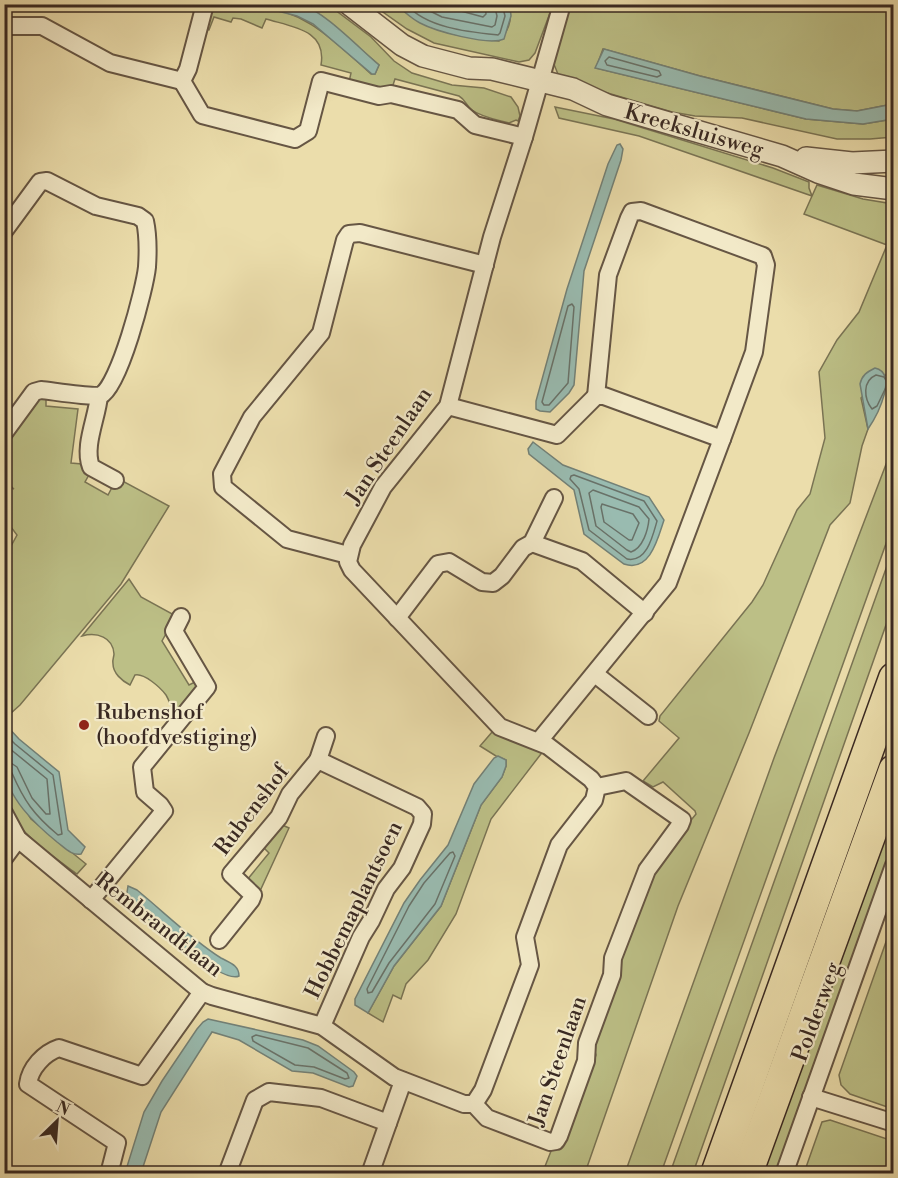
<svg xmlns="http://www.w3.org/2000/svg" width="898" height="1178" viewBox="0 0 898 1178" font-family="'Libre Bodoni',serif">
	<rect width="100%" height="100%" fill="#ebddab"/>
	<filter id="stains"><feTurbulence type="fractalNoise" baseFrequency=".00333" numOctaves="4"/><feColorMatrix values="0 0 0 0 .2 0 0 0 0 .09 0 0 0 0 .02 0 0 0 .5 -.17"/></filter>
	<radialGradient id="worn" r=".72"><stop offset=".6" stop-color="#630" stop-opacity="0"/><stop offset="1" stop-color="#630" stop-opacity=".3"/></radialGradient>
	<g fill="#bcbf86" stroke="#7a7454" stroke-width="1.5">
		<path d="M 207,5 C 223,5 239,3 254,5 C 306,10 334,41 371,74 L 375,74 L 379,65 L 322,16 L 300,5 L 327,5 L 331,7 L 371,37 L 394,61 L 412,73 L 452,85 L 484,88 L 511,97 L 518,107 L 520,116 L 518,121 L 516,120 L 509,123 C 498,120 481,117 472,110 C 466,106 466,100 459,96 L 395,79 L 392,88 L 379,90 L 349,82 L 351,73 L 321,65 C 327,30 293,27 266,19 L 262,28 L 241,19 L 233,18 L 231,22 L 214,17 L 209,30 L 203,29 Z"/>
		<path d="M 373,5 L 400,5 L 400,8 C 426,32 465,38 499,41 C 508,31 512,22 510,8 L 504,5 L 553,5 L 535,53 L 529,60 L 519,62 L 434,43 L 407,29 Z"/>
		<polygon points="568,5 893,5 893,104 857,111 833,109 700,76 603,49 596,68 806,119 863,124 893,119 893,137 870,139 837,139 742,118 695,116 672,112 560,79 553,62"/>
		<polygon points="555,107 614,119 773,168 809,182 809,188 812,196 817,185 863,199 893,204 893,378 889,372 861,398 868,429 862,446 850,503 830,525 749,733 678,906 585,1173 542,1174 553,1146 577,1109 596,1055 593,1046 619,973 620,960 648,882 670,846 696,814 695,811 663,782 653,787 643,781 679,738 659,721 660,716 752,602 763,585 797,510 810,494 825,438 819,372 837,340 859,312 887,245 804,214 812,196 639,136 559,118"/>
		<polygon points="46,396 46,406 78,409 71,463 82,464 83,469 90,473 85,482 108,495 117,478 169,506 121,584 20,705 11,713 5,715 4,559 17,535 5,519 5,485 14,489 5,481 5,448 9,441 7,439 32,402"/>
		<polygon points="893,446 893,524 661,1173 625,1173 774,758"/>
		<polygon points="893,549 893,605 693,1173 670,1173"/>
		<path d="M 129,579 L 141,597 L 176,616 L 162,641 L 189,685 L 199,680 L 200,682 L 178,715 C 170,710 171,703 166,695 C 160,687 144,673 135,675 L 130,685 C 122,681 113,673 113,664 C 112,660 114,657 114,654 C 113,637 97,632 82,636 Z"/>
		<polygon points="493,731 544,750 491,819 456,914 428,960 406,984 401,999 393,995 383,1022 368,1013 394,966 441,906 481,805 502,777 506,766 506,760 496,756 480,746"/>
		<path d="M 4,769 L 13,790 L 31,819 L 86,864 L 77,874 C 54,857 9,828 5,797 C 3,788 5,778 4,769 Z"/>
		<polygon points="893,791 893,847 776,1173 758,1174"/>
		<polygon points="280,824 289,828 260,891 247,880 269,853 262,846"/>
		<polygon points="893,922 893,1109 850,1094 841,1085 839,1075"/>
		<polygon points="830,1120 893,1141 893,1173 804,1173 822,1122"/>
	</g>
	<g fill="#99bbb0" stroke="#738177" stroke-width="1.5">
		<path d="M 401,4 L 504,5 L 510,8 L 511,16 L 504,39 C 488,46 435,31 420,23 C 412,19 406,13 400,8 Z"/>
		<path d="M 254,5 C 268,4 287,2 301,5 C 322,9 361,50 379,65 L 375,74 L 372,74 L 313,24 L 297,16 Z"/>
		<polygon points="604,49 700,76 833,109 857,111 893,104 893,119 863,124 806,119 595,68"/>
		<polygon points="620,144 623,149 621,160 584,271 574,385 569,393 550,412 540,411 536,409 536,401 567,289 608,164 617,145"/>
		<path d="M 875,368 C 898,373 879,413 868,429 L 860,384 C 862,375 867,372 875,368 Z"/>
		<path d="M 533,442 L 563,465 L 649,497 L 664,520 C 658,538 650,573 624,564 L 584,534 L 574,490 L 529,454 L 528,449 Z"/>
		<path d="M 5,724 L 19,739 L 59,772 L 68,830 L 85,847 L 81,854 C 72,856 65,848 57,842 C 35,824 7,798 4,767 C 3,753 4,738 5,724 Z"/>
		<polygon points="498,756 506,760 506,766 502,777 481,805 441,906 394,966 368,1013 355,1005 355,999 404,903 420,880 448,845 474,784 494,758"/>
		<path d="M 128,886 L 137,890 C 165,913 191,939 221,958 C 230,963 239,965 239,976 C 221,985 142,914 126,899 Z"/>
		<polygon points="208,1019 303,1040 318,1046 354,1072 357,1076 353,1086 349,1087 313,1073 292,1071 239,1040 212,1032 161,1112 141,1173 125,1173 144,1112 162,1081 197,1029 203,1022"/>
	</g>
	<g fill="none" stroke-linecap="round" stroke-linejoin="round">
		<g stroke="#697269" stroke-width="1.5">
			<path d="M 406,4 C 426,28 469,32 498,35 L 500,33 L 505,16 L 502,4"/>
			<polyline points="416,4 442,17 492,27 495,25 497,16 494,4"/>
			<polyline points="435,4 483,17 486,14 485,4"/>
			<polygon points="609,57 659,71 661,75 657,77 607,65 605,61"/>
			<polygon points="572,304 574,307 568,383 549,405 544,405 542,402 568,306"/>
			<path d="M 876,375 L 884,377 L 888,383 L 877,406 L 872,409 C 864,399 862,381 876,375 Z"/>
			<path d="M 574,475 L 644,501 L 657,521 C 653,535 647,563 627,559 L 589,530 L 579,489 L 570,479 L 571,476 Z"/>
			<path d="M 593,490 L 639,507 L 649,519 C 648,530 643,548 631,552 L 627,550 L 596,526 L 589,493 Z"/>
			<polygon points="602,504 633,514 639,523 632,540 629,540 604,522 601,507"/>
			<path d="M 4,733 L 15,744 L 53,775 L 62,834 L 58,835 C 34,815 24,801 12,773 L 4,770"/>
			<polyline points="4,744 47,779 50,814 46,814 32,798 17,767 11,763 4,762"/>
			<polygon points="453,852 455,856 435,904 389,963 372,992 368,993 367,989 409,906 424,883 450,853"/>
			<polygon points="256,1035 308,1048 347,1073 349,1078 345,1079 314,1067 295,1065 253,1041 252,1037"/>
		</g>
		<g stroke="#665644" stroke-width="20">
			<g id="minor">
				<polyline points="562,4 524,137 492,237 448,406 383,487 352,545 348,562 352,570 500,727 548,746 591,779 597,787 626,781 682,820 680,825 647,870 613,958 612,975 587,1043 586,1061 559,1136 556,1141 550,1142 487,1118 474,1104 483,1090 530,965 525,937 559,845 594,800 597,787"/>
				<polyline points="204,8 188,69 182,81 202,115 295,139 308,131 321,81 379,96 391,94 458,110 475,125 524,137"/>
				<polyline points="4,26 42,26 110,63 182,81"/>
				<path d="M 4,231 L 40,182 L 47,181 L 96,206 L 138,216 L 145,221 C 148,235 148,252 147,267 C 145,288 119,387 101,395 C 93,398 52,391 41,390 L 34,392 L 4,433"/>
				<path d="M 99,396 C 97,418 83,446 91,467 L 115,480"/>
				<polyline points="596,396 608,275 629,218 632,212 641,211 763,256 766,265 754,352 722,439"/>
				<polyline points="448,406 557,435 596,396 604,396 722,439 668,583 539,741"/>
				<polyline points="532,543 582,561 645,613"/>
				<polyline points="348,555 287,539 223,487 222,474 252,417 321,333 345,240 349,234 360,233 485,265"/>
				<polyline points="397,618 438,564 449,562 482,582 493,583 502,576 523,548 532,543 554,498"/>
				<polyline points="595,674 648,716"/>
				<polyline points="318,760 326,736"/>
				<polyline points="4,813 18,839 202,992 212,996 322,1026 394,1077 464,1104 474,1104"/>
				<polyline points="4,858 18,839"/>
				<polyline points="91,900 164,811 160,805 145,792 142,767 207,687 174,631 181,617"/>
				<polyline points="219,940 251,900 253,895 231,874 279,817 290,794 318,760 417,807 423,814 422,824 402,868 386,889 371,921 361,937 322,1026"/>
				<polyline points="811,1097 894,1123"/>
				<path d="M 109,1174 L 117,1143 L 28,1084 C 30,1068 44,1053 59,1048 L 142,1076 L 202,992"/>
				<polyline points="227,1174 255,1100 269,1092 321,1098 388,1123"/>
				<polyline points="370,1174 403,1081"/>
				<polyline points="784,1174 894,865"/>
			</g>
		</g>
		<g stroke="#665644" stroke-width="24">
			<g id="tertiary">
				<polyline points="349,4 402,45 423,56 469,68 492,69 573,89 607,105 782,156 818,172 854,184 894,189"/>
				<polyline points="806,158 852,163 894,161"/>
			</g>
		</g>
		<g stroke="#392922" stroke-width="33">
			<g id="motorway">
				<polyline points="716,1174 894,678"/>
				<polyline points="747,1174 894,770"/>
			</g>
		</g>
		<use href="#minor" stroke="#f2e9c8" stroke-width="16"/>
		<use href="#tertiary" stroke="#f2e9c8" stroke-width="21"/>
		<use href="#motorway" stroke="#ebddab" stroke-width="30"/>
	</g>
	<circle fill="#8f2418" stroke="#f2e9c8" stroke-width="2" cx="84" cy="725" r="6"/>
	<g text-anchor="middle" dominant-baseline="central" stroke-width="4.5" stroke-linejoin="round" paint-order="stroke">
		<g font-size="22" fill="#392922" stroke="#f2e9c8">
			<text transform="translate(694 131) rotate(16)">Kreeksluisweg</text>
			<text transform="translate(389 446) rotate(-56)">Jan Steenlaan</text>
			<text transform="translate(252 810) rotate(-53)">Rubenshof</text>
			<text transform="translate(354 910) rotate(-64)">Hobbemaplantsoen</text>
			<text transform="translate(159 925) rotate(38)">Rembrandtlaan</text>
			<text transform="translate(817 1012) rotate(-70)">Polderweg</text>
			<text transform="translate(558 1061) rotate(-71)">Jan Steenlaan</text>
		</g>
		<g font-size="22" fill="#392922" stroke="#f2e9c8" text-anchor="start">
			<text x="96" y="712">Rubenshof<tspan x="96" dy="25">(hoofdvestiging)</tspan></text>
		</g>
	</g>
	<rect width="898" height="1178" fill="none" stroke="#ebddab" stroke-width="24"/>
	<rect x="6" y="6" width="886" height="1166" fill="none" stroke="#392922" stroke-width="3"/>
	<rect x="12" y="12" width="874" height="1154" fill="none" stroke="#392922" stroke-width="1.5"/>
	<g transform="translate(57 1121) rotate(25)" stroke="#f2e9c8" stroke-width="4.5" paint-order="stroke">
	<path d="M0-4.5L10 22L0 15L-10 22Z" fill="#392922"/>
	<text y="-9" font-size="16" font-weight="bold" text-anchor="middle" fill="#392922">N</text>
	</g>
	<rect width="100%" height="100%" filter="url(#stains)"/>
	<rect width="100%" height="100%" fill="url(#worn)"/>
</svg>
